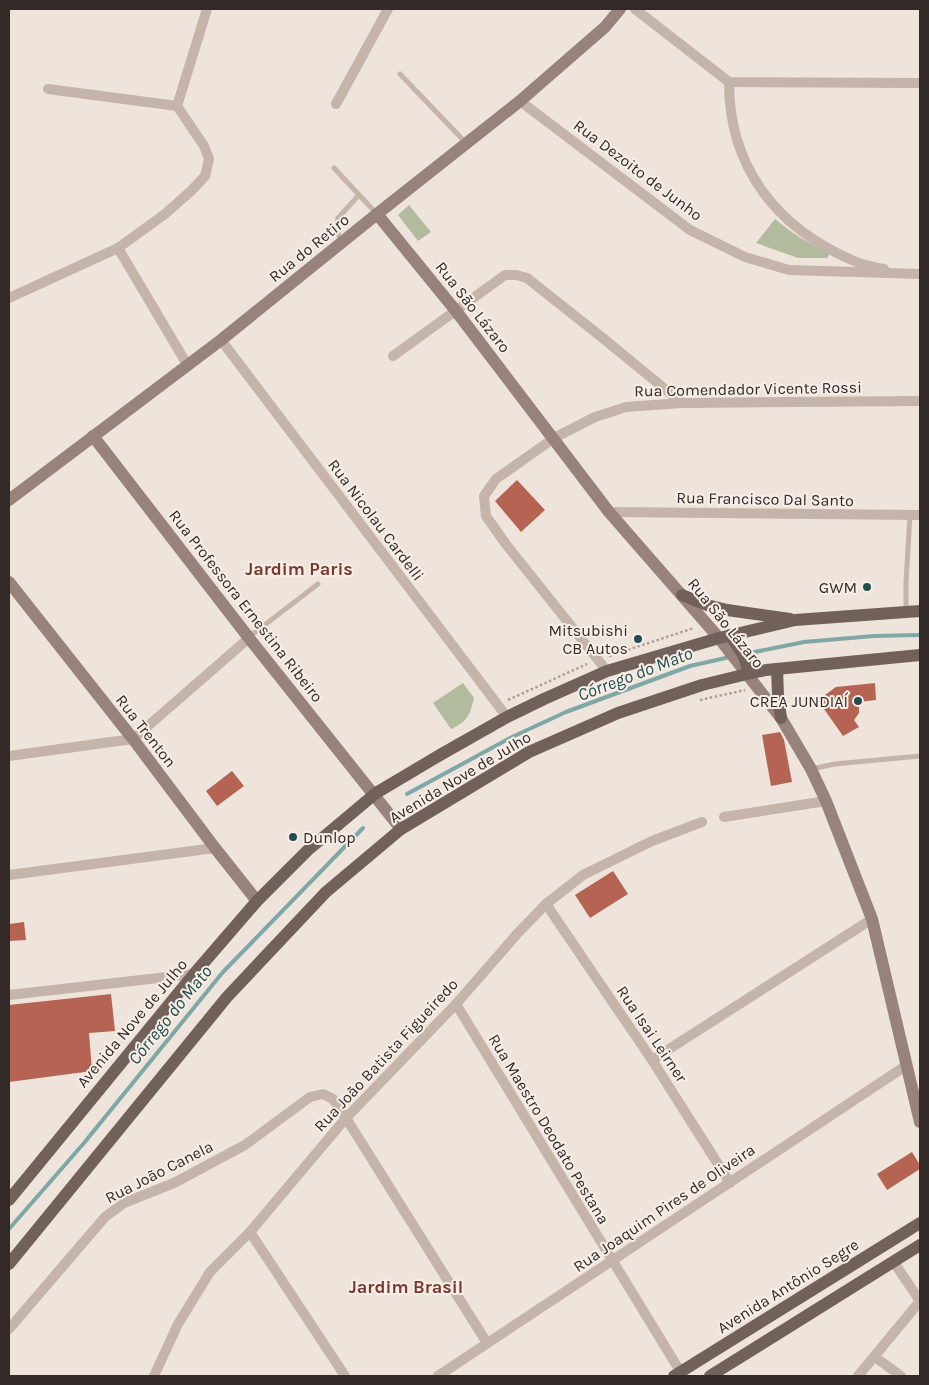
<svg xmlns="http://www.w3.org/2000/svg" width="929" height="1385" viewBox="0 0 929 1385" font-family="Karla,sans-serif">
	<rect width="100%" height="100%" fill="#eee4db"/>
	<g fill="#b3bb9e">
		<polygon points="409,205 431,232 418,241 398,215"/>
		<path d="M 775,219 C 792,233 808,244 828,252 L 829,255 L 827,258 L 798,258 L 756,243 Z"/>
		<path d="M 463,683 L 474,698 C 470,715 467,722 451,729 L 433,703 Z"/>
	</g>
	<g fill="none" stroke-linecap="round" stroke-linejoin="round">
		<g stroke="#7ea7a6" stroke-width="4">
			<polyline points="745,654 804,642 874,636 920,635"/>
			<polyline points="407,794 512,737 566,712 690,666 730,657"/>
			<polyline points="9,1229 84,1143 223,972 363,828"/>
		</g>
	</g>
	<g fill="#b56352">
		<polygon points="517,480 545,510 521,532 495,501"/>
		<polygon points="875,683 876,700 859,702 859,713 854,720 859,727 843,736 824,709 823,700 825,695 836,687"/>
		<polygon points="780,732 784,740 792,782 771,786 762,735"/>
		<polygon points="232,771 244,786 217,806 206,791"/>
		<polygon points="613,871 628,894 590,918 575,895"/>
		<polygon points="24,922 26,940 9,941 9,924"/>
		<polygon points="111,994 115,1031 89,1033 92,1071 9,1082 9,1005"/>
		<polygon points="912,1152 920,1165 920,1169 887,1190 877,1174"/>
	</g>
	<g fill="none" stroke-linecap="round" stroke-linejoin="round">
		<g stroke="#b09e94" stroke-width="2.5" stroke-dasharray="2.5 2.5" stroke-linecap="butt">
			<polyline points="609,656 694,628"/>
			<polyline points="508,700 587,664"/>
			<polyline points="700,700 745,690"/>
		</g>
		<g stroke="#c4b4a9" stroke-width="5">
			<polyline points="400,74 466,143"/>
			<polyline points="334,168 376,213"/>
			<polyline points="341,242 336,227 338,218 359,195"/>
			<polyline points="906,612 906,582 910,515"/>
			<polyline points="249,637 318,584"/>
			<polyline points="811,769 835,764 920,756"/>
		</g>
		<g stroke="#c4b4a9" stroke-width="10">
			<polyline points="635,9 729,82 920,83"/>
			<path d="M 729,82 C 729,168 777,228 854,261 C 863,265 874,267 884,269"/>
			<polyline points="48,89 177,106"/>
			<polyline points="520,101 690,230 745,257 789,270 920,274"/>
			<polyline points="336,104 388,9"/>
			<polyline points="118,248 188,366"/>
			<polyline points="9,298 118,248 165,214 192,190 205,176 209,159 204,146 177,106 207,9"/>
			<polyline points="221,340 507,717"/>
			<polyline points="393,356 505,275 516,275 527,278 604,339 682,403"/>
			<polyline points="609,512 920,515"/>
			<polyline points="607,671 505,543 486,516 484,496 496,479 554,438 595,417 626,407 682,403 920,401"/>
			<polyline points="9,756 133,739 249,638"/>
			<polyline points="724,817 826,801"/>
			<polyline points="9,875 215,848"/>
			<polyline points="546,904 652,1060 730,1183"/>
			<polyline points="9,995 194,974"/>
			<polyline points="456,1004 683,1376"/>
			<polyline points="652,1060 872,919"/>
			<polyline points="250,1232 345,1376"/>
			<polyline points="893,1261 920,1301"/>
			<polyline points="9,1329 105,1217 124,1203 174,1183 245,1145 310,1097 323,1094 333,1099 346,1118 487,1343"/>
			<polyline points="875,1357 901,1376"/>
			<polyline points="154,1376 178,1324 210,1272 250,1232 346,1118 456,1004 517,934 546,904 583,875 652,841 702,822"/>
			<polyline points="438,1376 907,1065"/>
			<polyline points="858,1376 920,1301"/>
		</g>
		<g stroke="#97837b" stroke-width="12">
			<polyline points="377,214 456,311 609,512 719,638 781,718 811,769 826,801 872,919 920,1122"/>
			<polyline points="93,436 249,638 401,829"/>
			<polyline points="9,500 221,340 377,214 520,101 605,27 620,9"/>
			<polyline points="9,582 133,739 215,848 257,901"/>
		</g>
		<g stroke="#72615b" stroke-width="12">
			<polyline points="682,595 707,605 727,610 790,619"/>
			<polyline points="777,669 778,695 781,718"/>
			<polyline points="747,674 766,670 920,655"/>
			<polyline points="9,1200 194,974 257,901 308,850 376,793 440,755 507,717 544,699 607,671 719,638 795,620 920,611"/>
			<path d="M 9,1264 L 227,997 L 326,892 L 401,829 L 529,752 L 618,713 L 702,685 L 747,674 C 750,661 737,646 730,635"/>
			<polyline points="674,1376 920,1223"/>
			<polyline points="710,1376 920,1245"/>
		</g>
	</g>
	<g fill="#234e4e" stroke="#f6eee7" stroke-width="2">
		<circle cx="867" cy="587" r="5"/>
		<circle cx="638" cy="639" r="5"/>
		<circle cx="858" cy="701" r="5"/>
		<circle cx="293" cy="837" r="5"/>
	</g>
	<g text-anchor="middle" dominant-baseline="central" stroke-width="4" stroke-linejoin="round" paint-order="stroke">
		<g font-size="16" fill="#332a28" stroke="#f6eee7">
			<text transform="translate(638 170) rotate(37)">Rua Dezoito de Junho</text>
			<text transform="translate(309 248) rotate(-39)">Rua do Retiro</text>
			<text transform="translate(473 307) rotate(52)">Rua São Lázaro</text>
			<text transform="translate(748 389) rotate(-1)">Rua Comendador Vicente Rossi</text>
			<text transform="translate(765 499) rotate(1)">Rua Francisco Dal Santo</text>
			<text transform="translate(376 520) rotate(53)">Rua Nicolau Cardelli</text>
			<text transform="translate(246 606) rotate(52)">Rua Professora Ernestina Ribeiro</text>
			<text transform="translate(726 623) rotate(51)">Rua São Lázaro</text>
			<text transform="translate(146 731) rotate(52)">Rua Trenton</text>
			<text transform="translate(460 777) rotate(-31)">Avenida Nove de Julho</text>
			<text transform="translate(132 1023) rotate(-50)">Avenida Nove de Julho</text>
			<text transform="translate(652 1034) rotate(56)">Rua Isai Leirner</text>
			<text transform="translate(386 1055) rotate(-47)">Rua João Batista Figueiredo</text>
			<text transform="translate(549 1129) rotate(59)">Rua Maestro Deodato Pestana</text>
			<text transform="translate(159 1172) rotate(-27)">Rua João Canela</text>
			<text transform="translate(664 1208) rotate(-34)">Rua Joaquim Pires de Oliveira</text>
			<text transform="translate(788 1286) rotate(-32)">Avenida Antônio Segre</text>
		</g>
		<g font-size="16" fill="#332a28" stroke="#f6eee7" text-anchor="end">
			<text x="857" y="587">GWM</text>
			<text x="628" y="630">Mitsubishi<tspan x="628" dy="18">CB Autos</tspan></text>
			<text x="848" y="701">CREA JUNDIAÍ</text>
			<text x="303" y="837" text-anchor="start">Dunlop</text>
		</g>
		<g font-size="18" font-weight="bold" fill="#77392c" stroke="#f6eee7">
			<text x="299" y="569">Jardim Paris</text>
			<text x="406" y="1287">Jardim Brasil</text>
		</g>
		<g font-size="18" font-style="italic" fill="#234e4e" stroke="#f6eee7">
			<text transform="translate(635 674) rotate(-21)">Córrego do Mato</text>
			<text transform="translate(170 1015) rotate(-51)">Córrego do Mato</text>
		</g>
	</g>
	<rect width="929" height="1385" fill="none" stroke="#332a28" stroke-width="20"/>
</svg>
